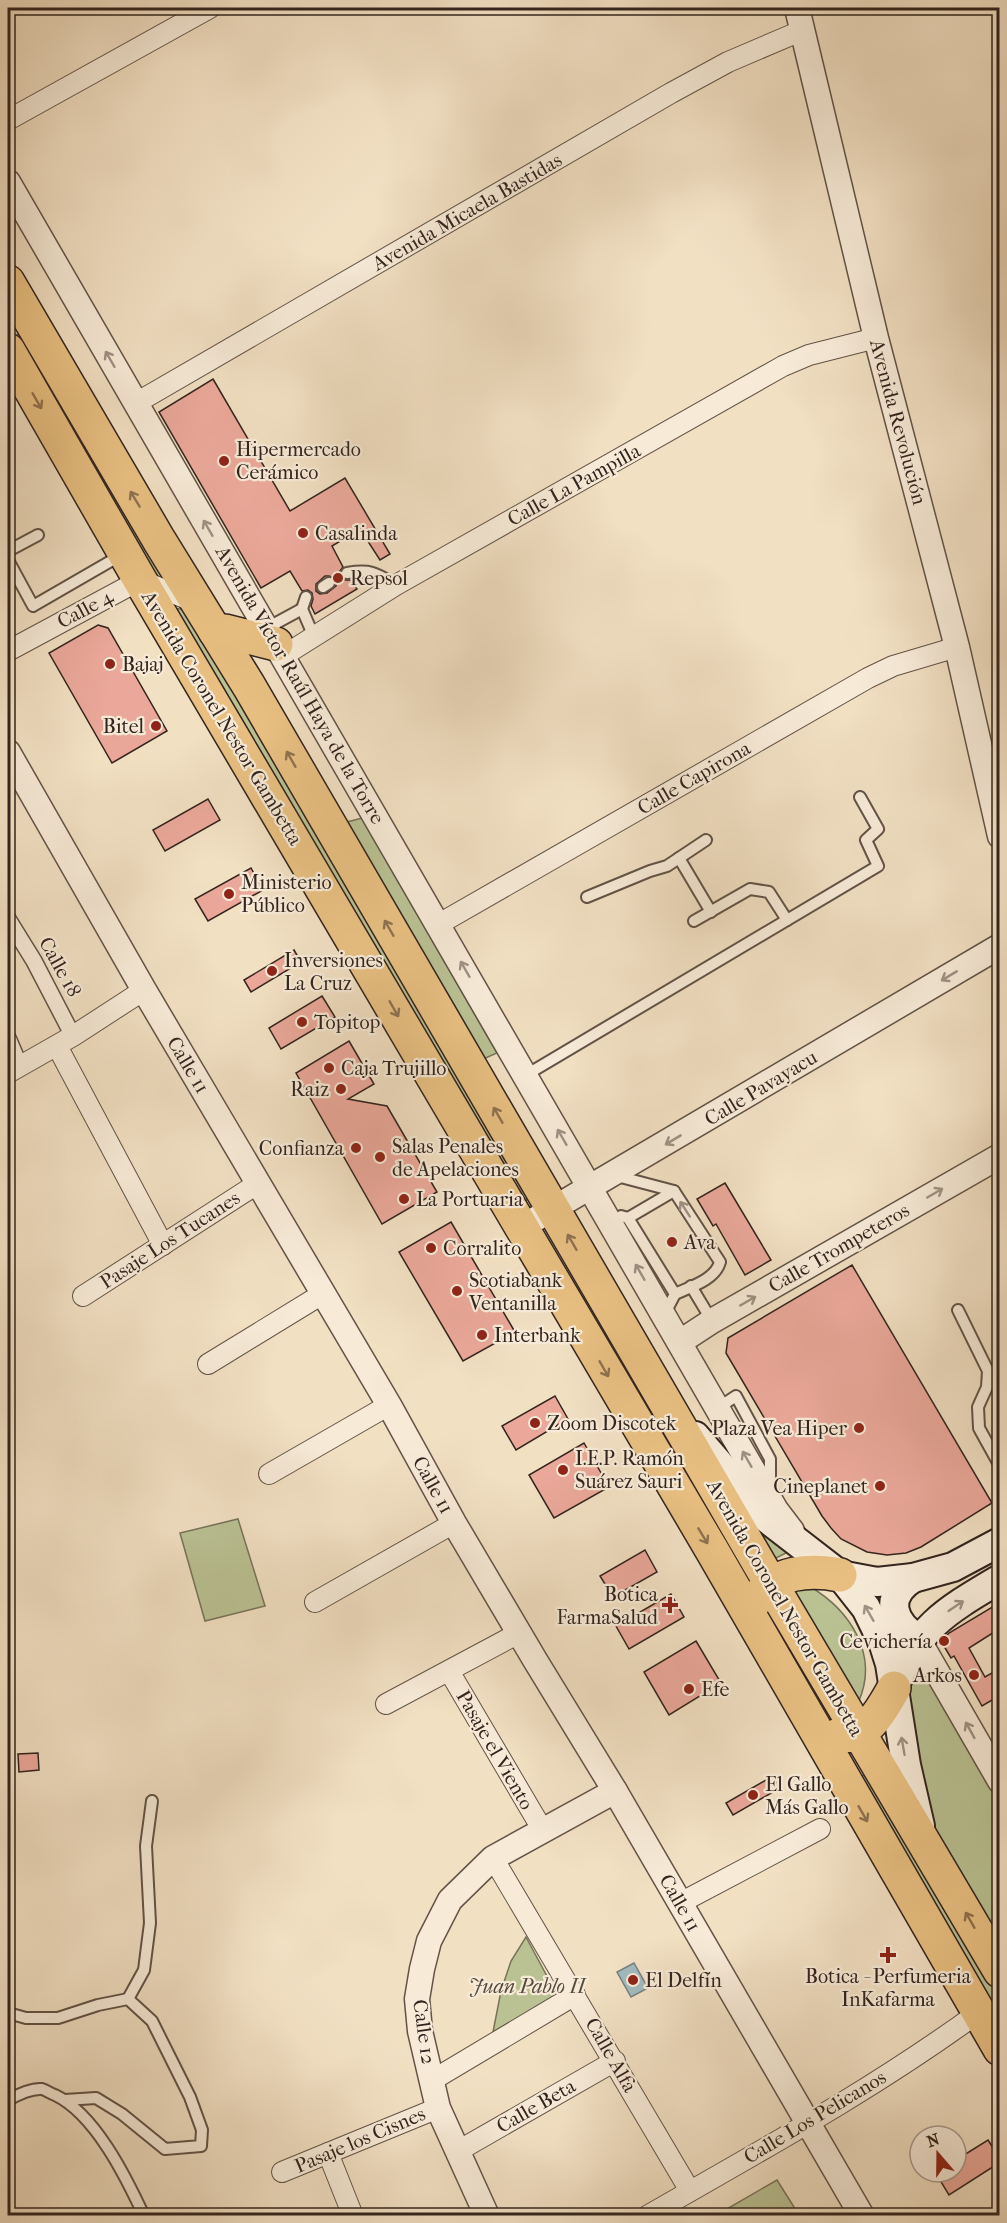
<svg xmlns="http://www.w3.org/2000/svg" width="1007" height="2223" viewBox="0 0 1007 2223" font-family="'IM FELL French Canon',serif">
	<rect width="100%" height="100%" fill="#f2e0c3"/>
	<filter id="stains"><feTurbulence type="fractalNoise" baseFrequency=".00333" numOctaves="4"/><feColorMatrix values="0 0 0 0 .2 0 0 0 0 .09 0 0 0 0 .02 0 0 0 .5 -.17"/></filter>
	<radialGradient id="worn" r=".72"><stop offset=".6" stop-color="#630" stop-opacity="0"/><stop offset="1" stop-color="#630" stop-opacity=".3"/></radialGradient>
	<g fill="#bac294" stroke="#767359" stroke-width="1.5">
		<polygon points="18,334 23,336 174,583 155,584 15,338"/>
		<polygon points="168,607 191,611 529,1198 524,1202"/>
		<polygon points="362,818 497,1053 481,1060 345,826 347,822"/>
		<polygon points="731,1489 792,1550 768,1562"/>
		<polygon points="238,1519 265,1606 205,1621 180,1533"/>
		<path d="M 809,1586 C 850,1610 880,1655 858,1703 L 784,1591 Z"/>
		<path d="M 927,1672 L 999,1797 L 999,1939 L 925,1812 L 908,1693 C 912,1683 914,1675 927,1672 Z"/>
		<polygon points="870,1772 999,1992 999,2026 857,1778"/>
		<polygon points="526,1937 557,1995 493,2032 501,1991 511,1961"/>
		<polygon points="777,2180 799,2215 728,2215 725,2210"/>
	</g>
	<polygon fill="#a1babf" stroke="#757e7f" stroke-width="1.5" points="634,1963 648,1988 631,1997 617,1972"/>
	<g fill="#eba89a" stroke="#32241e" stroke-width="1.5" fill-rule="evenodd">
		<path d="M 213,379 L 290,511 L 345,478 L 390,554 L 380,560 L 360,529 L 332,546 L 343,567 L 340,571 L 341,577 L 345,580 L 351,580 L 357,589 L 315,614 L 311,606 L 313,599 L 312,593 L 308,590 L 302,591 L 290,571 L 261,588 L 159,412 ZM 325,576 L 329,576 L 335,578 L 336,586 L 327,593 L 320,594 L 316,591 L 316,584 Z"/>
		<polygon points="98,625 108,628 167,731 112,763 49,653"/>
		<polygon points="208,799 220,820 165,851 153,830"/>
		<polygon points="251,868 263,890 208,921 195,899"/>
		<polygon points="294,950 301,962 251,992 244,980"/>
		<polygon points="322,996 335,1017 281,1049 269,1028"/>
		<polygon points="349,1041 374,1084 348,1099 387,1106 437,1192 382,1224 296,1073"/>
		<polygon points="725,1183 771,1260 745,1275 716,1224 713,1226 697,1199"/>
		<polygon points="451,1222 515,1332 463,1361 399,1252"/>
		<polygon points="852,1265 992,1503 921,1547 906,1553 887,1555 867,1552 841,1539 831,1528 822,1516 726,1353 728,1338"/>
		<polygon points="555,1396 568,1419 516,1450 502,1426"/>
		<polygon points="584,1443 609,1487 554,1518 529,1475"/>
		<polygon points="645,1550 657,1572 613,1597 600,1576"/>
		<polygon points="671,1594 684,1617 629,1649 616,1626"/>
		<polygon points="999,1603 999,1629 969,1648 985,1677 999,1669 999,1696 982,1706 954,1656 951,1658 941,1641 949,1633"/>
		<polygon points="696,1641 721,1683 669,1715 644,1672"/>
		<polygon points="38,1753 39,1770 19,1772 18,1754"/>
		<polygon points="773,1776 780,1788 733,1815 726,1803"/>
		<polygon points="988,2140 999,2157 999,2163 949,2195 935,2172 956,2172 956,2160"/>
	</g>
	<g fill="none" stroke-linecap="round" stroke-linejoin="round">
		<g stroke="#625347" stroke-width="14">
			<g id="service">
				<polyline points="8,551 38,535"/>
				<polyline points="8,560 33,606 123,554"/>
				<path d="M 347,573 C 371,569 376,573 396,585"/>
				<polyline points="323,587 329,583"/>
				<polyline points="306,597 302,609 314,637"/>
				<polyline points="267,628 302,609"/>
				<polyline points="679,858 711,912"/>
				<polyline points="587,897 650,871 667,866 706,840"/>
				<polyline points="694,921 750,889 769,892 787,920"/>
				<polyline points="526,1075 878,866 866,840 878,829 860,797"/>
				<polyline points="613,1175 674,1191"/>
				<polyline points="621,1216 628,1218 675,1294 664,1315"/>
				<path d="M 628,1218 L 674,1191 L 720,1262 C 715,1280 690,1287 675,1294"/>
				<polyline points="691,1286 712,1321"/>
				<polyline points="958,1310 988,1371 987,1387 978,1407 979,1428 1000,1466"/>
				<polyline points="718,1408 736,1396 770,1459 770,1489"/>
				<polyline points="128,1999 144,1970 150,1923 146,1846 152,1801"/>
				<polyline points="8,2013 26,2018 58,2018 98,2005 128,1999 152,2021 190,2097 202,2130 201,2146 165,2149 122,2114 96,2098 65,2100"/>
				<path d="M 8,2100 C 17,2095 31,2088 42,2089 C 46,2090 51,2094 55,2095 C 95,2114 126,2177 144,2216"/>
			</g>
		</g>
		<g stroke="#625347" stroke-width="18">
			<g id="pedestrian">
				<polyline points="8,919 34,961 73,1036"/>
				<polyline points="8,1038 20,1066"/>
			</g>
		</g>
		<g stroke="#625347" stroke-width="22">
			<g id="minor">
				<polyline points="8,120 210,8"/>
				<polyline points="136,403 671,93 728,62 803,30"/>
				<polyline points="8,651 140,580 195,602"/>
				<polyline points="283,656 396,585 783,366 809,355 876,338"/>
				<polyline points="439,924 868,678 893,666 957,647"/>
				<polyline points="57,1046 163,1245"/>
				<polyline points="8,1073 73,1036 144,990"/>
				<polyline points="83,1296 257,1184"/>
				<polyline points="208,1364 324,1293"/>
				<polyline points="269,1474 389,1405"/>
				<polyline points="315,1602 454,1523"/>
				<polyline points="449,1671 542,1829"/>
				<polyline points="386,1704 519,1633"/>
				<polyline points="493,1858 690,2191"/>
				<polyline points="680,1903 820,1829"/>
				<polyline points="431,2081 575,1995"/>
				<polyline points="458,2151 615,2061"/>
				<polyline points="328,2153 353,2216"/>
				<polyline points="282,2172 438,2108"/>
				<path d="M 647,2216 C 760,2151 874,2089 979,2012"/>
			</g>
		</g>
		<g stroke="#625347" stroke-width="27">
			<g id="tertiary">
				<polyline points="797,8 876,338 957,647 1000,836"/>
				<polyline points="8,182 776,1510 792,1531"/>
				<polyline points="8,752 144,990 389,1405 454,1523 535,1660 615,1791 862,2216"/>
				<polyline points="522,1227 1000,946"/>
				<polyline points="680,1342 712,1321 1000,1156"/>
				<polyline points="918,1639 1000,1781"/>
				<polyline points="487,2216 438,2108 420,2031 417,1999 422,1969 429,1941 450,1900 493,1858 615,1791"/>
			</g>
		</g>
		<g stroke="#32241e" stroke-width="32">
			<g id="secondary">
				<polyline points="695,1436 765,1517 840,1575 877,1582 913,1578 953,1567 1000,1542"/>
				<polyline points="840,1575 866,1608 884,1645 890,1664 906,1765 920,1826"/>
				<path d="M 913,1578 C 883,1597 892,1622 918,1639"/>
				<path d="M 894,1688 C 917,1627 946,1611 1000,1579"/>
			</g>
		</g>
		<g stroke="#32241e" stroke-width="36">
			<g id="trunk">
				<polyline points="8,282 159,540 249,686 771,1584 1000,1971"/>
				<polyline points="8,350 140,580 713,1552 1000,2049"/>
				<polyline points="215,631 225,631 276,644"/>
				<path d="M 757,1599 C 774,1571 811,1569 840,1575"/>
				<path d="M 838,1735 C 866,1741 882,1709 894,1688"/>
			</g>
		</g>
		<use href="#service" stroke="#f7ebd8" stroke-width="10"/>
		<use href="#pedestrian" stroke="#f7ebd8" stroke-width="15"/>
		<use href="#minor" stroke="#f7ebd8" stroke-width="20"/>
		<use href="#tertiary" stroke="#f7ebd8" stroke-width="24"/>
		<use href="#secondary" stroke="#f7ebd8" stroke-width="28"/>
		<use href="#trunk" stroke="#e9c082" stroke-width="33"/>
	</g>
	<defs><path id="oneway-shaft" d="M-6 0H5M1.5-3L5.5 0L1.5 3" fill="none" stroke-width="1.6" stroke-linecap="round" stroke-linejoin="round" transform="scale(1.5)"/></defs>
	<g stroke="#9e9184">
		<use href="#oneway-shaft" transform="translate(110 359) rotate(-120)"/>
		<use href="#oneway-shaft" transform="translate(208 528) rotate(-120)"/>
		<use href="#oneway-shaft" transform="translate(465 969) rotate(-120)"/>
		<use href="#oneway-shaft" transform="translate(949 976) rotate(149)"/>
		<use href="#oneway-shaft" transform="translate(562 1137) rotate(-120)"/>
		<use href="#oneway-shaft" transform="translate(673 1140) rotate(149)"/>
		<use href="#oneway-shaft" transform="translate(935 1193) rotate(-30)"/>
		<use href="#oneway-shaft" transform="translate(685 1209) rotate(-123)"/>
		<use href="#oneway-shaft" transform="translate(640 1272) rotate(-120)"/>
		<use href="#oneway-shaft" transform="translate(748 1301) rotate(-30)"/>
		<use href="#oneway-shaft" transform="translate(747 1459) rotate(-120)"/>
		<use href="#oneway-shaft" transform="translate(956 1606) rotate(-34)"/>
		<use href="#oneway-shaft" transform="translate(869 1613) rotate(-120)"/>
		<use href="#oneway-shaft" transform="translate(970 1730) rotate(-119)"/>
		<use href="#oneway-shaft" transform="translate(903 1746) rotate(-100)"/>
	</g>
	<g stroke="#8e7250">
		<use href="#oneway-shaft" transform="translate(37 401) rotate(60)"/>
		<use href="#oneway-shaft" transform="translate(135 499) rotate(-121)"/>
		<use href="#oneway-shaft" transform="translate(291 759) rotate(-120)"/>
		<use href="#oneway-shaft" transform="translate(389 928) rotate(-120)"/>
		<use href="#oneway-shaft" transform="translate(394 1009) rotate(60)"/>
		<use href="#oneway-shaft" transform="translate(498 1115) rotate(-120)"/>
		<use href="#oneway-shaft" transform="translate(572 1242) rotate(-120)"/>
		<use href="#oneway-shaft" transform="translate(604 1369) rotate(60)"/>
		<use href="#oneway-shaft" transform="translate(703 1536) rotate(59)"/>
		<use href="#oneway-shaft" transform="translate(863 1814) rotate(60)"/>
		<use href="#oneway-shaft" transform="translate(970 1920) rotate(-120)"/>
	</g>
	<g fill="#8f2418" stroke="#f7ebd8" stroke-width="2">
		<circle cx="224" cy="461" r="6"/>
		<circle cx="303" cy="533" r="6"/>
		<circle cx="338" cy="578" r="6"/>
		<circle cx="110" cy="664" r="6"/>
		<circle cx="156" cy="726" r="6"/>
		<circle cx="229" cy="894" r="6"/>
		<circle cx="272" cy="971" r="6"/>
		<circle cx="302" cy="1022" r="6"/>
		<circle cx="329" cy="1068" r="6"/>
		<circle cx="341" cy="1089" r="6"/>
		<circle cx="356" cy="1148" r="6"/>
		<circle cx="380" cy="1157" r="6"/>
		<circle cx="404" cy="1199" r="6"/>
		<circle cx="672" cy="1242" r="6"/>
		<circle cx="431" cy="1248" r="6"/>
		<circle cx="457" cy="1291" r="6"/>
		<circle cx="482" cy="1335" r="6"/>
		<circle cx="535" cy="1423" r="6"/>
		<circle cx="859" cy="1428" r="6"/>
		<circle cx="563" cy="1470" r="6"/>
		<circle cx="880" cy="1486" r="6"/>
		<path d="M667 1596h6v6h6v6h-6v6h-6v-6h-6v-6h6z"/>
		<circle cx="944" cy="1641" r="6"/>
		<circle cx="974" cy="1675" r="6"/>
		<circle cx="689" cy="1689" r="6"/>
		<circle cx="753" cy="1795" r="6"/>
		<path d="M885 1946h6v6h6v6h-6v6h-6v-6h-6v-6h6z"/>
		<circle cx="633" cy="1980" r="6"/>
	</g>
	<g text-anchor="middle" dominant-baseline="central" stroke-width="4.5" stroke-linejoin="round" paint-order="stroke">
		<g font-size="20" fill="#32241e" stroke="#f7ebd8">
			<text transform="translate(467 212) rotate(-30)">Avenida Micaela Bastidas</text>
			<text transform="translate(898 422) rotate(75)">Avenida Revolución</text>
			<text transform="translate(574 485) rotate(-29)">Calle La Pampilla</text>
			<text transform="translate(85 609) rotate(-28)">Calle 4</text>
			<text transform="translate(300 685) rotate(60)">Avenida Víctor Raúl Haya de la Torre</text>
			<text transform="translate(222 718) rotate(59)">Avenida Coronel Nestor Gambetta</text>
			<text transform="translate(694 778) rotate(-30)">Calle Capirona</text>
			<text transform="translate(60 967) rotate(61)">Calle 18</text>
			<text transform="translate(188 1065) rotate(59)">Calle 11</text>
			<text transform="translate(761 1088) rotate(-31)">Calle Pavayacu</text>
			<text transform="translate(170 1240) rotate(-33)">Pasaje Los Tucanes</text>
			<text transform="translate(839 1248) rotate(-30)">Calle Trompeteros</text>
			<text transform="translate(433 1485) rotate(61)">Calle 11</text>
			<text transform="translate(785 1608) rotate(60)">Avenida Coronel Nestor Gambetta</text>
			<text transform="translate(495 1750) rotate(60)">Pasaje el Viento</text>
			<text transform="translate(680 1903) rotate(60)">Calle 11</text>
			<text transform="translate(424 2032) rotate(82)">Calle 12</text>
			<text transform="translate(611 2055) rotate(60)">Calle Alfa</text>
			<text transform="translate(536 2106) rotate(-30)">Calle Beta</text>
			<text transform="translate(815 2117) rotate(-31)">Calle Los Pelicanos</text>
			<text transform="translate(360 2140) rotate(-23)">Pasaje los Cisnes</text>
		</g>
		<g font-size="20" fill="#32241e" stroke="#f7ebd8" text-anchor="start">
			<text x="236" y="449">Hipermercado<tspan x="236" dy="23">Cerámico</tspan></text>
			<text x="315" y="533">Casalinda</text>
			<text x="350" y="578">Repsol</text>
			<text x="122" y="664">Bajaj</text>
			<text x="144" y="726" text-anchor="end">Bitel</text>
			<text x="241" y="882">Ministerio<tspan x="241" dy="23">Público</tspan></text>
			<text x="284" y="960">Inversiones<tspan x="284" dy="23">La Cruz</tspan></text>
			<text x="314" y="1022">Topitop</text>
			<text x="341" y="1068">Caja Trujillo</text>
			<text x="329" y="1089" text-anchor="end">Raiz</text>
			<text x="392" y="1146">Salas Penales<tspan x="392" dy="23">de Apelaciones</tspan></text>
			<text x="344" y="1148" text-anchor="end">Confianza</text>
			<text x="416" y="1199">La Portuaria</text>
			<text x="684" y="1242">Ava</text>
			<text x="443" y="1248">Corralito</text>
			<text x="469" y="1280">Scotiabank<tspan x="469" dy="23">Ventanilla</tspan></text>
			<text x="494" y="1335">Interbank</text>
			<text x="547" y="1423">Zoom Discotek</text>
			<text x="847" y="1428" text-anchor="end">Plaza Vea Hiper</text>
			<text x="575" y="1458">I.E.P. Ramón<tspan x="575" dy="23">Suárez Sauri</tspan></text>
			<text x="868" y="1486" text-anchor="end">Cineplanet</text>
			<text x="658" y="1594" text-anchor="end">Botica<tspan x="658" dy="23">FarmaSalud</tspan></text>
			<text x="932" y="1641" text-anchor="end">Cevichería</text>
			<text x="962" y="1675" text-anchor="end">Arkos</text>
			<text x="701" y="1689">Efe</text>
			<text x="765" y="1784">El Gallo<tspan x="765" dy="23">Más Gallo</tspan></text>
			<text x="888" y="1976" text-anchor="middle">Botica - Perfumeria<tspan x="888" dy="23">InKafarma</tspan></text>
			<text x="645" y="1980">El Delfín</text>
		</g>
		<g font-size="20" font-style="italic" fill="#544c3c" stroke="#f7ebd8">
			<text x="527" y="1986">Juan Pablo II</text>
		</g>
	</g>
	<rect width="1007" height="2223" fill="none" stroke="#f2e0c3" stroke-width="30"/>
	<rect x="9" y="9" width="989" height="2205" fill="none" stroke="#32241e" stroke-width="3"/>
	<rect x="15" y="15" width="977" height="2193" fill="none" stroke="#32241e" stroke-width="1.5"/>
	<g transform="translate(938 2154) rotate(340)"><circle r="28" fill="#f7ebd8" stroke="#a89b8e" stroke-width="1.5"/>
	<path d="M0-4.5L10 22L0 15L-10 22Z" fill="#8f2418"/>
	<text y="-9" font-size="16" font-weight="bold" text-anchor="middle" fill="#32241e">N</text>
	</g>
	<rect width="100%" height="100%" filter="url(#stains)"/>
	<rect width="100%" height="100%" fill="url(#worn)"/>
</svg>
